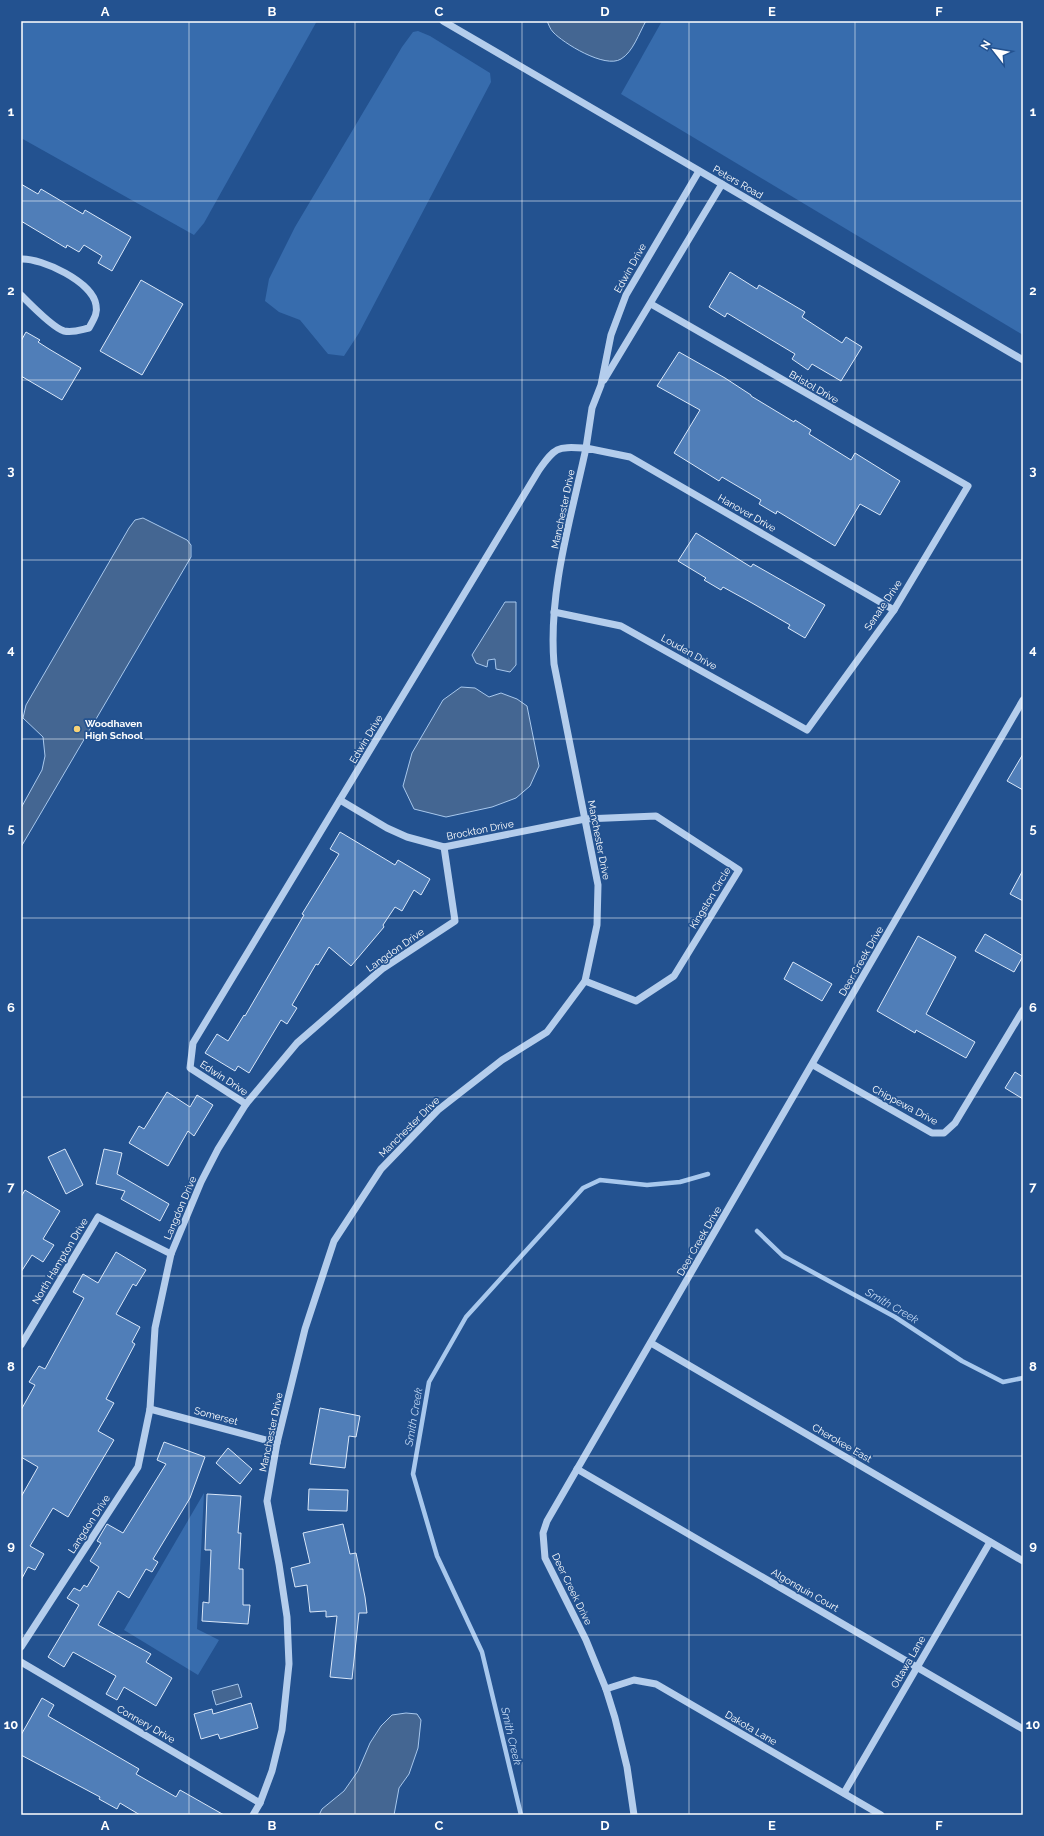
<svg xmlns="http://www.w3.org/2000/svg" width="1044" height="1836" viewBox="0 0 1044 1836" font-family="Raleway,sans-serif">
	<rect width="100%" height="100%" fill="#235290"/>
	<g fill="#376cad">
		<polygon points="21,21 317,21 204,223 194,235 21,138"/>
		<polygon points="662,21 1023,21 1023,335 621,94"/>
		<polygon points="418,31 430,36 490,73 491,82 359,333 344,356 328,354 300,320 279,312 265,301 269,279 295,227 402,47 413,32"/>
		<polygon points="204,1493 197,1629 219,1640 198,1675 124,1630"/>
	</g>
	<g fill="#446692" stroke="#a8c8ed">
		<path d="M 547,21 L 646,21 C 639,33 633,52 621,59 C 605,69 563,43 553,32 C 550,29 549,25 547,21 Z"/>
		<polygon points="143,518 187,540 191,545 191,557 21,847 21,808 42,770 45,756 43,737 23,718 26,705 129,528 135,520"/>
		<polygon points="505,602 516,602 516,665 510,672 496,669 495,659 488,660 487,667 476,663 472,655"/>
		<polygon points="461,687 475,688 489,697 501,693 517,699 527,706 539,766 530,786 516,798 492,807 446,817 414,809 403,786 412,753 443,700"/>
		<polygon points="238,1684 242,1697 216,1705 212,1691"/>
		<polygon points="406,1713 417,1714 421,1720 418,1748 409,1774 399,1788 394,1815 319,1815 322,1809 344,1791 358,1771 370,1743 381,1726 392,1715"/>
	</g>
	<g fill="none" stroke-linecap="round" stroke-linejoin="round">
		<g stroke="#a8c8ed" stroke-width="4.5">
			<polyline points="757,1231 783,1256 895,1317 962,1361 1003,1382 1023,1378"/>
			<polyline points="521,1815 482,1652 437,1556 413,1474 429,1382 466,1317 583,1188 600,1180 647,1185 680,1182 708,1174"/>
		</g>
	</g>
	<g fill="#507eb8" stroke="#d9e7f9">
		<polygon points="21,184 38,194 41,189 83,214 85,210 131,237 112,271 98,263 102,256 84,245 79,252 67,245 66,248 21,221"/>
		<polygon points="730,272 757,289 759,285 805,312 802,317 842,343 846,337 862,347 841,381 812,364 808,370 792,359 795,354 727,313 725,317 709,307"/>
		<polygon points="141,280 183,304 142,375 100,351"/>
		<polygon points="26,332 40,340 38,342 49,349 81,368 62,400 21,376 21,341"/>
		<polygon points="679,352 725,378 751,395 751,396 794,422 795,420 811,430 809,434 851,460 855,453 900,481 880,515 860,504 835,546 777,511 776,514 759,504 761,500 722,477 719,481 674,453 700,410 657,386"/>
		<polygon points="696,533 751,567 753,564 825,605 805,638 788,628 790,625 752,603 723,587 721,590 704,580 706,578 678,561"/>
		<polygon points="1023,754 1023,790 1007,781"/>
		<polygon points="340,832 395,865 398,860 430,879 421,895 414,890 402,911 395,907 383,925 384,927 351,966 329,947 318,965 316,964 292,1005 297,1008 287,1024 281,1020 249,1073 238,1066 235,1071 205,1053 217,1034 228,1041 244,1015 245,1016 286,946 304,915 302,914 339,854 330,849"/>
		<polygon points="1023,870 1023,901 1010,894"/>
		<polygon points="985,934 1023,956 1014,972 975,951"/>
		<polygon points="918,936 956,957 926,1014 975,1042 966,1058 916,1030 915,1033 877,1011"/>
		<polygon points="793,962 832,984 822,1001 784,979"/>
		<polygon points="1015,1072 1023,1077 1023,1099 1005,1088"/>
		<polygon points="167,1092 190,1107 197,1095 213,1105 194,1136 188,1131 168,1166 129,1143 139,1126 144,1129"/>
		<polygon points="65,1149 83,1185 66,1194 48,1157"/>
		<polygon points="104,1149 122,1153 117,1174 169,1204 160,1221 121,1199 125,1191 96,1184"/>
		<polygon points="25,1190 60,1211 43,1239 54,1245 43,1262 32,1255 21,1272 21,1197"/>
		<polygon points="116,1252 146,1270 136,1286 133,1284 116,1314 140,1327 132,1342 135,1344 106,1399 114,1403 98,1431 114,1440 68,1517 53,1508 30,1546 44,1554 35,1570 28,1567 21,1580 21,1497 38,1467 21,1457 21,1410 35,1385 29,1382 39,1366 45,1369 84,1298 73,1292 83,1274 98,1283"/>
		<polygon points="320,1408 360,1416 356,1437 349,1436 345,1468 310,1464"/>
		<polygon points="164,1442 205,1457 190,1498 153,1559 158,1562 152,1572 146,1569 129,1598 118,1591 98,1625 151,1654 146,1662 172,1678 156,1706 124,1687 117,1700 106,1694 116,1676 73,1652 64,1667 48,1657 79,1605 67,1598 74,1588 80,1591 84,1585 87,1587 99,1567 90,1561 101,1543 97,1541 107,1524 123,1533 166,1464 157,1460"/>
		<polygon points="228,1448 252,1469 240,1484 216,1463"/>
		<polygon points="309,1489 348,1490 347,1511 308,1510"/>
		<polygon points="207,1494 241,1496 238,1533 241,1533 239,1569 243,1569 243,1605 250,1605 248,1624 202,1621 203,1602 209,1603 211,1550 205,1550"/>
		<polygon points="343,1524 350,1554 356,1553 365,1597 367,1613 359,1613 352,1679 330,1677 337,1616 326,1617 326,1611 310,1612 307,1585 295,1587 291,1568 310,1563 303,1533"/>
		<polygon points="42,1698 54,1705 48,1716 139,1769 136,1774 176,1797 180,1790 224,1815 140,1815 120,1803 117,1809 99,1799 100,1797 21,1755 21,1735"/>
		<polygon points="251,1703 258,1728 220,1739 218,1734 201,1739 194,1714 212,1709 213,1714"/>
	</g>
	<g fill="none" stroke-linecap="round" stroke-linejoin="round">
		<g stroke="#b4cdec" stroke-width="7">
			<polyline points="443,21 1023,360"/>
			<path d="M 21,259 C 42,258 93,282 96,305 C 98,314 93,320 89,328 C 80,330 73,333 64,331 C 53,328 30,304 21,295"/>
			<polyline points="604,380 722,184"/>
			<polyline points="554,612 621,626 807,730 894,610 968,486 651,304"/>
			<polyline points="340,800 387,828 407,837 444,847 585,819 656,816 739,870 674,976 636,1001 585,981"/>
			<polyline points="813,1065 932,1133 944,1133 955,1123 1023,1010"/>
			<path d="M 246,1104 L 190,1068 L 193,1043 L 539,470 C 556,446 557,447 586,448 L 592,408 L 601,385 L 611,335 L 626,295 L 699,171"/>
			<polyline points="651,1343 1023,1561"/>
			<polyline points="21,1345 98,1217 171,1254"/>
			<polyline points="150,1409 277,1443"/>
			<polyline points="577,1469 1023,1729"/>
			<polyline points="21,1647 138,1467 150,1409 155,1328 171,1254 201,1182 218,1149 246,1104 297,1043 382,969 455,921 444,847"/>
			<polyline points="21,1662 260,1803"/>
			<polyline points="606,1689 634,1680 656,1684 881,1815"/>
			<polyline points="844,1793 990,1542"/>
			<path d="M 253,1815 L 260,1803 L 272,1771 L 282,1730 L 289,1664 L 287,1617 L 279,1564 L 267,1501 L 277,1443 L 305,1329 L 334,1241 L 381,1169 L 438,1110 L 502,1060 L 547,1032 L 585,981 L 597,925 L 598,885 L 554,664 C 548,592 571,518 586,448 L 630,457 L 894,610"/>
			<polyline points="634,1815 627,1767 615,1718 606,1689 586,1640 545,1558 543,1533 547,1521 1023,700"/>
		</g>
	</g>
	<path fill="none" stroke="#fff" stroke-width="1" stroke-opacity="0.55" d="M 189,21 L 189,1815M 355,21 L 355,1815M 522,21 L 522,1815M 689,21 L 689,1815M 855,21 L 855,1815M 21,201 L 1023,201M 21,380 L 1023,380M 21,560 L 1023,560M 21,739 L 1023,739M 21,918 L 1023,918M 21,1097 L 1023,1097M 21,1276 L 1023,1276M 21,1456 L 1023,1456M 21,1635 L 1023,1635"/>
	<circle fill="#f8d276" stroke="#235290" stroke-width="1.5" cx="77" cy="729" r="4"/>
	<g text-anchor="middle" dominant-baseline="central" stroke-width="3.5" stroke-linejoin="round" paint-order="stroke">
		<g font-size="10" fill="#fff" stroke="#235290">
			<text transform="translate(738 182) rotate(30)">Peters Road</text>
			<text transform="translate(630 268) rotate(-61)">Edwin Drive</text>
			<text transform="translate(814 387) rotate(30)">Bristol Drive</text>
			<text transform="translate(563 509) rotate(-78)">Manchester Drive</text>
			<text transform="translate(747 513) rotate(30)">Hanover Drive</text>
			<text transform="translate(883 605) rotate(-56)">Senate Drive</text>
			<text transform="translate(689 652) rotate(29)">Louden Drive</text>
			<text transform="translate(366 739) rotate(-59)">Edwin Drive</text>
			<text transform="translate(480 830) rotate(-11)">Brockton Drive</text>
			<text transform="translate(599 840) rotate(79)">Manchester Drive</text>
			<text transform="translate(710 898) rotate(-59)">Kingston Circle</text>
			<text transform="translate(395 950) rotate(-35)">Langdon Drive</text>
			<text transform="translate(861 961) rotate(-60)">Deer Creek Drive</text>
			<text transform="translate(224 1078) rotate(33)">Edwin Drive</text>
			<text transform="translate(905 1105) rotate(28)">Chippewa Drive</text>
			<text transform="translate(409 1127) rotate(-45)">Manchester Drive</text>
			<text transform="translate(180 1208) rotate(-67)">Langdon Drive</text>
			<text transform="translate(699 1241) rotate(-60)">Deer Creek Drive</text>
			<text transform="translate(60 1261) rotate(-59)">North Hampton Drive</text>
			<text transform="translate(216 1416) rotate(15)">Somerset</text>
			<text transform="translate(271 1432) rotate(-78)">Manchester Drive</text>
			<text transform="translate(842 1443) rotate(30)">Cherokee East</text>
			<text transform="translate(89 1524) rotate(-57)">Langdon Drive</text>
			<text transform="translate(572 1589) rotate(64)">Deer Creek Drive</text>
			<text transform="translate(805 1590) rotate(30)">Algonquin Court</text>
			<text transform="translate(908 1662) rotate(-60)">Ottawa Lane</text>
			<text transform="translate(146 1724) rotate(30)">Connery Drive</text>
			<text transform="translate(751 1728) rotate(30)">Dakota Lane</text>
		</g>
		<g font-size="10" font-weight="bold" fill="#fff" stroke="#235290" text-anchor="start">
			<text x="85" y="723">Woodhaven<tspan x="85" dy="12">High School</tspan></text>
		</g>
		<g font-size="11" font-style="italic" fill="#c0d7f3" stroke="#235290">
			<text transform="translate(892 1306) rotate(30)">Smith Creek</text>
			<text transform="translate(414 1417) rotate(-80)">Smith Creek</text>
			<text transform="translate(511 1736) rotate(77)">Smith Creek</text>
		</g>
	</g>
	<rect width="1044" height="1836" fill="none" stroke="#235290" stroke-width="44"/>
	<g transform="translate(994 50) rotate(301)" stroke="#235290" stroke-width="3" paint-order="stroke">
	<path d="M0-3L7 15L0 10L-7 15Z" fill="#ffffff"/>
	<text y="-6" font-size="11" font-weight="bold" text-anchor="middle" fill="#ffffff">N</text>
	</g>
	<rect x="22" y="22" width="1000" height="1792" fill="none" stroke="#fff" stroke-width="1.5"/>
	<g font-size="13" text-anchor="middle" font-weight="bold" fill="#fff">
		<text x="105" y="16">A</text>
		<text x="272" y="16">B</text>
		<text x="439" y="16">C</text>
		<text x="605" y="16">D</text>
		<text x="772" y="16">E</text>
		<text x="939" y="16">F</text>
		<text x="11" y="116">1</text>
		<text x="1033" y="116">1</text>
		<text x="11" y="295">2</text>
		<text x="1033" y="295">2</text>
		<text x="11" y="475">3</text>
		<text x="1033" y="475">3</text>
		<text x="11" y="654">4</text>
		<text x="1033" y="654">4</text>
		<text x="11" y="833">5</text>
		<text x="1033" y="833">5</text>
		<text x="11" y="1012">6</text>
		<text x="1033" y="1012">6</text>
		<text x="11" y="1191">7</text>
		<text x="1033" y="1191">7</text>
		<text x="11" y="1371">8</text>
		<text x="1033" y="1371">8</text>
		<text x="11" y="1550">9</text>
		<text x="1033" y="1550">9</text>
		<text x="11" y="1729">10</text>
		<text x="1033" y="1729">10</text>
		<text x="105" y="1830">A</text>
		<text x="272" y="1830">B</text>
		<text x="439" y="1830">C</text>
		<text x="605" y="1830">D</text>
		<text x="772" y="1830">E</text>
		<text x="939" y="1830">F</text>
	</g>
</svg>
